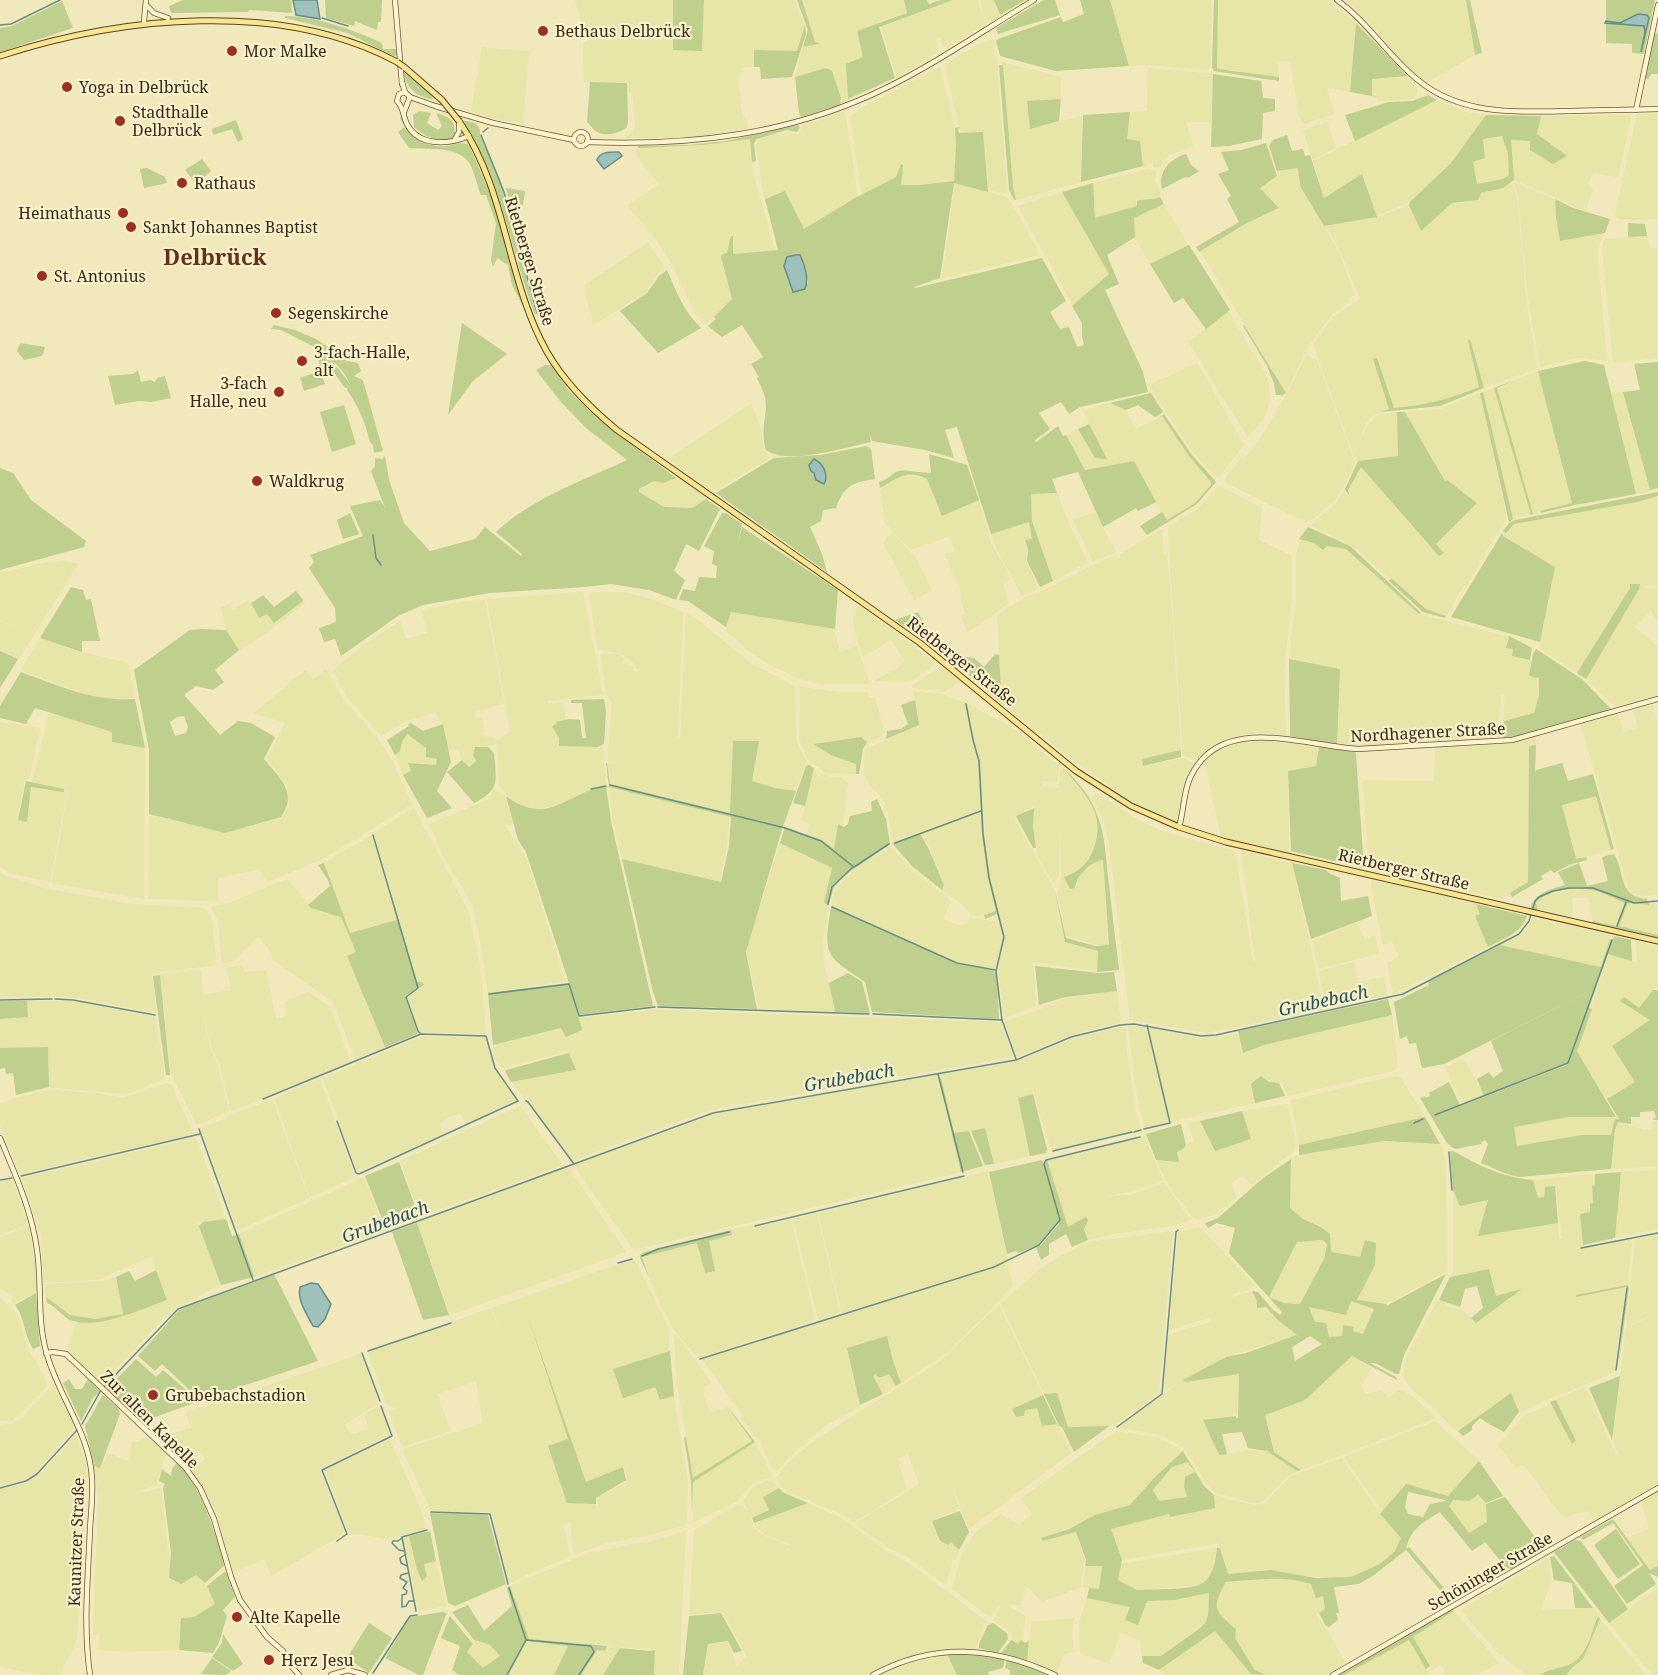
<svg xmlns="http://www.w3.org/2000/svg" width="1658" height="1675" viewBox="0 0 1658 1675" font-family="'Noto Serif',serif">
	<rect width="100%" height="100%" fill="#f1e8bb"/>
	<g fill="#e7e5a8" fill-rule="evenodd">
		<polygon points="573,0 673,0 673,50 702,50 704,0 794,0 805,25 797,52 754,50 754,67 742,68 738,84 742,113 747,121 748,129 687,138 625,138 634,130 635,124 632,93 629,92 629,83 584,82 583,42 587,41 578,9"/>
		<polygon points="802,0 904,0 907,12 857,31 863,57 847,92 849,102 840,105 841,100 832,71 827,68 795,77 803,47 820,45 815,42"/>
		<polygon points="953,0 978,0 979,7 987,23 945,49 940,38 936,40 939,52 897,78 881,26"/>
		<polygon points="980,0 994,0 1000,18 990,23 983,13"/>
		<polygon points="1110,0 1211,0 1210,68 1208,70 1146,65 1129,66"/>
		<polygon points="1218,0 1328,0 1356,23 1350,92 1327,88 1334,114 1304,124 1299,117 1290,61 1278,62 1279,77 1217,69"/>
		<polygon points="1346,0 1417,0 1418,2 1418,0 1466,0 1475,55 1428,82 1412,71 1399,58 1378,32"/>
		<polygon points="992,39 997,64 1007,192 1006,193 988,190 983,132 960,133 945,64 978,44"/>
		<polygon points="482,47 529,51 523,123 500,120 471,112"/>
		<polygon points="1001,62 1061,77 1061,99 1027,102 1030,129 1082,116 1081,182 1016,200 1013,187 1003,65"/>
		<polygon points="940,67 955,128 956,146 954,181 920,185 901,185 901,179 897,177 862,194 850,117 864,106"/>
		<polygon points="1148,68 1213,74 1211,122 1186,122 1193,147 1178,151 1167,157 1159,168 1153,167 1153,163 1147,163 1147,166 1143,166 1140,141 1127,140 1130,112 1147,111"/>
		<polygon points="1407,76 1415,84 1418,90 1417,95 1412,99 1380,101 1372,96 1372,79"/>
		<polygon points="1437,100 1466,112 1486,115 1451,163 1410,202 1376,216 1362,175 1324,199 1313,161"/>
		<polygon points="845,111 858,196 804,229 780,194 764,199 756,144 759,140 765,137 785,133 798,134 802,131 802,126"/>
		<polygon points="1637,114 1658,114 1658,219 1631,220 1618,219 1615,216"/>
		<polygon points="1629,115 1631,118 1618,177 1593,173 1588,185 1593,190 1585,211 1514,180 1511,140 1530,141 1554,163 1566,156 1537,134 1541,116"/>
		<polygon points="1327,122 1336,148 1312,160 1303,130"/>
		<polygon points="1502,136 1508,154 1511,172 1509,176 1503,179 1476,184 1473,162 1485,158 1483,139"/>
		<polygon points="750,139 754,176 775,250 733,254 733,236 727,254 721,257 732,299 717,315 706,323 695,314 673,266 658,242 627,205 659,184 634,152 638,148 704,145"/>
		<polygon points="1298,168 1300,186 1340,254 1354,294 1348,302 1331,315 1306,350 1286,393 1200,251 1245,224 1279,209 1260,187 1278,176 1277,171"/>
		<polygon points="1148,169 1156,172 1155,182 1157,182 1161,197 1149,200 1142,199 1138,206 1095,218 1093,183"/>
		<polygon points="1511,182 1517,198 1527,306 1537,365 1536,369 1484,388 1470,340 1468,341 1479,387 1443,401 1394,409 1377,358 1373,360 1389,409 1371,417 1364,427 1362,434 1364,435 1369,423 1377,416 1397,412 1398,456 1356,461 1313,344 1333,317 1360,299 1341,253 1326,226 1377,217 1409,205 1421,230 1452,203 1464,203 1481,193 1503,188"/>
		<polygon points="1514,182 1555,199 1556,218 1560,241 1604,234 1598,249 1598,259 1607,361 1585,358 1576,358 1540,367 1529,306 1518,198"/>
		<polygon points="955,183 1008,197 1040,255 942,278"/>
		<polygon points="1062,192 1109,274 1073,305 1018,206"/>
		<polygon points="1164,204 1188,245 1150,264 1134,237 1134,218"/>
		<polygon points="1647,236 1650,248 1657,248 1658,245 1658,358 1613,363 1602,248 1605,239"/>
		<polygon points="648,242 664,266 646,291 594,325 586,298 585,285"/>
		<polygon points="1228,311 1263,369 1269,384 1270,400 1265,417 1248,437 1188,342"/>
		<polygon points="1306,355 1317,360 1355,463 1343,488 1334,501 1312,520 1306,522 1226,483 1224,480 1240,459 1244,459 1265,431 1287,393"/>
		<polygon points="1197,363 1244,445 1218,478 1194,454 1149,385"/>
		<polygon points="1538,371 1572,503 1540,511 1540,513 1533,514 1497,388"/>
		<polygon points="1494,388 1531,515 1512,518 1483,392"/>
		<polygon points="1623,392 1650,491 1636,494 1611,393"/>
		<polygon points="1480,393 1507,517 1468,583 1466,586 1464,585 1446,616 1426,609 1392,579 1389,579 1357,548 1355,550 1350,545 1311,525 1336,503 1345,489 1349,497 1351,495 1348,490 1361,467 1440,556 1443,553 1436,544 1477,503 1446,481 1405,412 1441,409"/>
		<polygon points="1110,403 1126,410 1136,429 1162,416 1189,456 1211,482 1211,485 1195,503 1166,521 1134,461 1085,470 1066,435 1078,429 1095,458 1107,458 1082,410"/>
		<polygon points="751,404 760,426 764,451 769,456 767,460 713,492 668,459"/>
		<polygon points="904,475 927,479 942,516 979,500 991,543 1011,579 1003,583 1009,603 968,632 960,615 965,613 961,603 961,592 945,554 955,551 950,536 911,550 885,523 880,490 897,477"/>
		<polygon points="678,477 708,498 692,508 664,507 638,491 654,481"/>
		<polygon points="1219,486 1262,508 1259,540 1292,556 1292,600 1284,673 1286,735 1257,733 1236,736 1222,741 1222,744 1199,761 1183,756 1168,531 1169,526 1199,507"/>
		<polygon points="1057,493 1068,522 1088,562 1053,581 1032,521 1031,494"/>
		<polygon points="1658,496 1658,585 1643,585 1644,588 1658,589 1658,621 1651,611 1635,627 1658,647 1658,695 1616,707 1586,679 1639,589 1640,584 1630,585 1630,588 1577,673 1539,648 1555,567 1503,536 1513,524 1637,502"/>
		<polygon points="1095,512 1116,552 1093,562 1073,520"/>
		<polygon points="1029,522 1032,539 1024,541 1026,551 1026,561 1038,588 1022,596 994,543 991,534"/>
		<polygon points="1162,529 1164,555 1167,555 1170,581 1181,750 1142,759 1143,766 1136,768 1183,758 1197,764 1189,774 1185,786 1177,822 1132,804 1112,793 1111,787 1064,753 1002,704 997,615 1022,599 1055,585 1091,566 1117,555 1117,558 1120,558 1120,554"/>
		<polygon points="892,533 915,557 932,591 914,600 883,543"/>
		<polygon points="1301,540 1314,543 1323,549 1326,546 1346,549 1419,614 1509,637 1506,647 1513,649 1522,658 1532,661 1529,676 1539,678 1539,695 1534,714 1503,721 1505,695 1501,695 1498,737 1382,745 1337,745 1340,669 1289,659 1296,600 1296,553"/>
		<polygon points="65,561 78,564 19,659 0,650 0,621 23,629 0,620 0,573 44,563"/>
		<polygon points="583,592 603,695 547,701 549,704 563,702 566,720 557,722 559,746 603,747 606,785 592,788 558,805 536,809 520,805 508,796 499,785 497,744 488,747 475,747 473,756 476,761 469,767 462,760 458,749 449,750 443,724 435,712 405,722 381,736 346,696 333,671 362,646 400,621 406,639 427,633 422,611 461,602 485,600 504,704 475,712 476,717 482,717 485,730 482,735 490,738 491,736 497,740 510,732 487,599"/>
		<polygon points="591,592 622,592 649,598 683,612 678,738 680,738 686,614 688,612 752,664 795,686 797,742 806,760 796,791 775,788 752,781 759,741 733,741 730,813 610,784 607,763 622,760 607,762 612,701 607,698 600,655 605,653 617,654 624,658 622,663 634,667 633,671 639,672 634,664 623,655 598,649 589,595"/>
		<polygon points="248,600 259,618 267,613 274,623 302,602 303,600 305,603 263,635 239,650 226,630 221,608 230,604 233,610"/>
		<polygon points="858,605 915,647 935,663 913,680 906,682 874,681 898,668 905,660 891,640 863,657 854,630 853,619"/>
		<polygon points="730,612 834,629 840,652 857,646 870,684 821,684 800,679 776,668 750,652 726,631"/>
		<polygon points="40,638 70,649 128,663 135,698 115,700 105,699 76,691 23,671 22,668"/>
		<polygon points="940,666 961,681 944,692 913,688 912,686"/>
		<polygon points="305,670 313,679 326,670 343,699 377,738 391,758 412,804 325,858 267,882 259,869 218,878 218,901 148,899 149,815 226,833 281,818 289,807 287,786 267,759 285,723 254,713"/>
		<polygon points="800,687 839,692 867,692 870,698 875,697 884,730 882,736 867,742 860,737 814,743 833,756 856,764 856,774 826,773 807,759 799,738"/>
		<polygon points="913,691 942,694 965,703 979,760 981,810 893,841 889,818 884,801 866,780 863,773 865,752 868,748 919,725"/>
		<polygon points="1652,703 1658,724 1658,843 1655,844 1656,846 1658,845 1658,894 1646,896 1638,895 1629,890 1581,725 1581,723 1618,713 1624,732 1638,728 1633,709"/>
		<polygon points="967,704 1009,725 1058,764 1058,782 1043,781 1042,786 1059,788 1060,771 1063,769 1088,798 1097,818 1096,841 1085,865 1077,873 1064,877 1070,889 1076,888 1076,883 1080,876 1094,861 1103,860 1108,946 1102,946 1066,936 1057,891 1059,890 1061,878 1060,814 1059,876 1054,884 1038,858 1033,827 1034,806 1013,817 1055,890 1065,942 1098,951 1097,971 1033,962 1036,1006 1004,1018 998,969 1005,937 990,877 985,833 980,760 974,740"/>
		<polygon points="49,713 112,732 112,742 145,748 144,899 52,883 68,790 32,782"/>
		<polygon points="0,722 40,728 29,780 25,780 17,820 27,821 31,787 67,792 50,882 8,872 0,866"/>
		<polygon points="407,734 426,748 426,757 437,759 437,765 408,764 411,771 403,775 395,755 400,751 402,742"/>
		<polygon points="1536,736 1536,745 1529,746 1528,883 1502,899 1369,870 1363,780 1434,781 1435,747 1509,743"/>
		<polygon points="1255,739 1319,747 1316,766 1288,772 1289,854 1221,837 1204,760 1218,748 1236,741"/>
		<polygon points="814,768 818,778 821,773 831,777 841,777 848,783 843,825 838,825 834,849 822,840 807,835 809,823 801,821"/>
		<polygon points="609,787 729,816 727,846 719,882 622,859 613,820"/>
		<polygon points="493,789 505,796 513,824 505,825 528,862 565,981 488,993 475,912 466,893 446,862 429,824 489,799"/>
		<polygon points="1095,794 1099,794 1137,819 1162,831 1235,851 1253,962 1255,960 1241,851 1292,863 1324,1009 1207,1033 1130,1020 1111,859 1105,825 1093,798"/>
		<polygon points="1596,795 1611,850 1576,860 1562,805"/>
		<polygon points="414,808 469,913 481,972 486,1034 421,1032 419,1030 407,997 424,985 422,982 417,982 374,833"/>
		<polygon points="981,812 988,878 996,911 977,916 970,913 958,901 942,890 945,885 933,862 930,846 920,834"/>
		<polygon points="372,835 397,920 350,933 324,863"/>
		<polygon points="780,843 832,868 824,902 828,906 823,942 823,958 835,1012 759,1009 747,954 748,944"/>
		<polygon points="890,848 892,848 914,872 951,901 943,919 958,925 967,925 969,918 999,922 1003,937 995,969 955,961 831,906 836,889 843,881 864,863"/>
		<polygon points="0,872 6,876 48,889 132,904 204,908 210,915 212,921 217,965 152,973 157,1013 74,997 0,997"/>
		<polygon points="287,879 311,908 341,917 356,952 347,956 385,1047 355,1059 333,1002 273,960 268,948 258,937 233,961 222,963 218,921 211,907 229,903"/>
		<polygon points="1372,880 1476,902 1480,914 1475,916 1488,947 1393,994 1387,963 1399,956 1392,941 1383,945 1371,887"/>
		<polygon points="1582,889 1593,890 1625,902 1616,926 1593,921 1588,898 1572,898 1573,917 1538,909 1536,906 1540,898 1545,895"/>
		<polygon points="1628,903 1646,905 1658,903 1658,935 1619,927"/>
		<polygon points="1533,918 1611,935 1602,967 1500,945 1520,935 1526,929"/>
		<polygon points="1357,923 1365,939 1375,936 1379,954 1319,969 1312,941"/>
		<polygon points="1636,941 1658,946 1658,988 1656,986 1639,1008 1623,997 1650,1020 1612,1046 1635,1082 1607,1099 1577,1050 1609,954 1637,963"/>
		<polygon points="1354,962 1358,982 1385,977 1387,995 1325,1008 1319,971"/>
		<polygon points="243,965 244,972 266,970 276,1019 287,1015 285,1002 309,992 329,1006 351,1062 231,1111 220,1065 212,1050 207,1030 204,1005 206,1030 211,1050 218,1065 229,1111 197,1125 171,1074 160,974 201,970 203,995 231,990 227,967"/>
		<polygon points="1117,991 1121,1022 1071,1035 1016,1057 1004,1022 1036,1011 1066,998"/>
		<polygon points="27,1001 73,1001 155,1017 165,1078 131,1093 123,1094 49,1087 48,1047 0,1048 0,1019 28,1017"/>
		<polygon points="655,1010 1001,1022 1013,1057 713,1109 572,1161 529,1101 525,1100 512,1082 576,1070 568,1051 502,1068 495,1058 493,1045 562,1028 566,1036 582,1030 578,1018"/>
		<polygon points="1392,1015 1398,1067 1393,1071 1288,1096 1281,1082 1269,1082 1261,1077 1251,1084 1255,1103 1144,1128 1135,1085 1128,1026 1146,1027 1201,1038 1238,1034 1243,1053 1264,1045"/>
		<polygon points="1121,1027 1126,1028 1127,1051 1134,1100 1140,1129 1089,1142 1051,1151 1032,1085 1033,1094 1018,1098 1030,1156 994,1164 985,1128 954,1134 941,1078 940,1077 961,1172 634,1250 573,1165 722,1112 1010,1062 1028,1057 1071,1039"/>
		<polygon points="423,1036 486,1037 494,1068 516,1100 465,1124 461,1113 447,1118 439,1125 444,1134 360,1171 357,1171 323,1078"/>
		<polygon points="1460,1060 1468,1065 1484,1096 1462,1104 1445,1067"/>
		<polygon points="1396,1076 1400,1077 1425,1117 1299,1145 1291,1100"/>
		<polygon points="320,1079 355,1177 310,1197 274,1098"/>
		<polygon points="167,1083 171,1085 194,1134 20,1174 0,1124 0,1104 10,1100 47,1090 96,1093 123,1098"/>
		<polygon points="272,1099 309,1198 238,1230 200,1128"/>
		<polygon points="1287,1104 1296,1142 1294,1151 1251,1185 1244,1175 1231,1183 1237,1196 1216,1214 1196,1220 1173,1192 1156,1161 1179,1162 1177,1151 1194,1141 1188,1123 1199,1121 1215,1151 1251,1139 1242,1111"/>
		<polygon points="520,1106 563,1165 420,1217 400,1161"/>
		<polygon points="1568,1117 1617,1117 1611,1135 1582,1135 1517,1146 1514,1127"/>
		<polygon points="1652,1121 1658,1122 1658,1166 1611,1169 1614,1139 1618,1122 1644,1130 1652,1129"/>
		<polygon points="1144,1136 1163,1180 1129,1192 1106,1196 1130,1195 1164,1183 1191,1220 1171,1226 1113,1234 1088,1240 1084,1229 1087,1220 1068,1227 1047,1160"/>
		<polygon points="196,1138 226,1219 198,1222 221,1285 171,1310 102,1384 67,1351 76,1322 105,1321 167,1300 151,1256 101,1279 66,1282 44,1282 41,1236 22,1178"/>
		<polygon points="1384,1141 1443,1145 1446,1167 1447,1271 1392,1301 1381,1304 1357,1300 1375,1266 1376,1243 1365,1240 1360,1257 1331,1252 1330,1234 1321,1226 1303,1219 1290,1208 1291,1159 1299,1155"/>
		<polygon points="568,1167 626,1252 450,1315 417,1222"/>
		<polygon points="1658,1170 1658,1229 1615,1238 1621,1172"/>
		<polygon points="988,1171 1008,1260 999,1264 842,1313 818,1213"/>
		<polygon points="1595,1174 1595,1185 1592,1186 1593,1203 1590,1204 1590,1212 1580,1214 1583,1248 1632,1239 1628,1285 1577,1295 1576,1297 1626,1288 1615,1372 1519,1412 1511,1393 1457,1431 1404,1381 1404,1365 1408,1354 1438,1300 1454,1309 1464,1311 1476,1323 1522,1289 1496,1296 1489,1269 1450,1277 1453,1272 1453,1192 1460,1206 1489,1200 1478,1236 1558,1223 1559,1239 1562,1239 1556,1186 1545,1187 1544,1197 1538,1198 1533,1180"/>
		<polygon points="364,1177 385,1230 254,1277 239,1234"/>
		<polygon points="12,1179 27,1222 24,1226 0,1235 0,1181"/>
		<polygon points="817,1213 840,1313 818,1320 793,1219"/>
		<polygon points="791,1219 815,1320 698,1358 671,1326 649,1278 642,1257 698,1243 705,1273 715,1271 708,1241 732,1235 731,1230 753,1225 754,1228"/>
		<polygon points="29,1226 36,1269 36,1293 14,1303 11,1300 13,1295 0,1288 0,1237"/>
		<polygon points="1201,1228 1254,1285 1248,1290 1231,1295 1233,1297 1252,1291 1257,1301 1298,1335 1225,1357 1183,1380 1185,1382 1239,1374 1238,1415 1203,1420 1219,1455 1249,1450 1267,1451 1297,1471 1285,1478 1264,1500 1259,1503 1251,1503 1214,1492 1208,1486 1186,1450 1173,1441 1154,1433 1117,1428 1176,1385 1164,1391 1168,1335 1211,1322 1211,1317 1169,1330 1178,1231"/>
		<polygon points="1173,1231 1159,1394 1114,1426 1068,1427 1057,1393 1044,1394 1001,1304 1041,1268 1061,1256 1089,1242"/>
		<polygon points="1658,1234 1658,1313 1626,1326 1635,1239"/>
		<polygon points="1324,1240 1327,1243 1324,1259 1300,1305 1284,1303 1269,1297 1297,1242"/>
		<path d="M 634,1259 L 668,1327 L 670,1351 L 613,1369 L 655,1387 L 660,1400 L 674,1396 L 688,1483 L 687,1524 L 651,1535 L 606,1543 L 574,1555 L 571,1533 L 572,1523 L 562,1524 L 566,1534 L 570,1556 L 509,1583 L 492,1515 L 493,1512 L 429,1511 L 428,1504 L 403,1452 L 404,1449 L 483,1423 L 476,1381 L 437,1394 L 451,1431 L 402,1447 L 389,1411 L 408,1404 L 394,1408 L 386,1404 L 368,1352 L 491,1308 L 503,1339 L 492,1308 ZM 528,1320 L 586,1482 L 624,1467 L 627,1476 L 626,1482 L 598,1497 L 598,1512 L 596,1505 L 567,1502 L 548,1447 L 568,1439 Z"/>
		<polygon points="1007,1262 1013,1286 948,1352 901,1383 893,1361 887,1336 847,1348 860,1406 825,1426 790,1456 778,1470 774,1470 759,1441 741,1418 742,1414 702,1359 958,1279"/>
		<polygon points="116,1277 123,1314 115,1316 95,1319 70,1315 46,1297 45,1284 104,1281"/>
		<polygon points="0,1297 17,1314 28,1349 47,1382 46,1387 13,1420 0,1421"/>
		<polygon points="1351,1300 1374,1309 1363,1334 1352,1331 1354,1327 1343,1326 1342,1336 1329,1337 1315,1322 1308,1307 1345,1315"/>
		<polygon points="999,1305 1043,1395 1012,1409 1016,1417 1024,1416 1025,1410 1037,1408 1042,1426 1057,1424 1071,1453 969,1529 947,1473 960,1509 932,1520 939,1541 947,1545 951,1542 959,1551 956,1560 953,1560 946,1585 906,1556 888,1548 855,1524 919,1484 908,1454 897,1459 907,1489 854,1522 843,1515 786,1491 776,1478 791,1460 816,1439 938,1363"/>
		<polygon points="1658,1314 1658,1484 1594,1521 1588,1511 1567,1516 1561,1515 1524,1465 1515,1467 1498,1445 1525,1415 1552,1404 1573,1444 1576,1441 1556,1399 1583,1388 1587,1391 1616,1455 1620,1457 1612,1440 1626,1327"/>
		<polygon points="677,1335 711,1382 704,1387 704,1397 710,1413 728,1407 752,1441 693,1478 677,1384 674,1336"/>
		<polygon points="361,1354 379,1403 344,1425 351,1433 355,1434 369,1428 364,1414 380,1405 390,1435 319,1468 345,1533 272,1576 264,1560 233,1572 217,1513 200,1482 191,1470 205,1460 200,1451 184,1462 161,1436 191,1428 186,1413"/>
		<polygon points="1352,1356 1371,1368 1362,1385 1363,1391 1367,1394 1382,1390 1388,1398 1401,1389 1416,1399 1435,1417 1434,1419 1302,1470 1275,1452 1265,1415 1305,1400 1319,1421 1305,1400"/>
		<polygon points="877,1373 879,1378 889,1374 896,1386 883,1394 873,1376"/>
		<polygon points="53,1385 75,1427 35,1473 24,1480 0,1486 0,1425 11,1424 18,1421"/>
		<polygon points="1435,1421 1479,1461 1448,1496 1405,1484 1383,1512 1344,1457"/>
		<polygon points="1116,1431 1159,1438 1183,1451 1154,1478 1130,1505 1041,1538 1044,1541 1076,1532 1084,1558 1081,1587 1042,1602 1027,1587 1020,1605 1008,1605 1025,1616 1025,1619 1022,1639 1018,1645 1011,1641 1012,1636 1010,1632 993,1620 1001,1606 998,1605 991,1616 989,1616 952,1589 963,1550 974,1534 1000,1514 1019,1525 1032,1514 1021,1498"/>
		<polygon points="76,1435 86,1464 87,1494 77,1641 59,1675 42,1675 0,1667 0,1489 26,1483 39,1475"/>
		<polygon points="151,1436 166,1452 157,1485 136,1492 136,1494 161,1488 170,1568 168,1579 181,1584 196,1575 205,1583 216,1604 194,1617 181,1618 179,1650 128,1652 100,1650 99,1635 93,1635 98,1496 94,1466 102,1467 108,1453 128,1461 132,1443"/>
		<polygon points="390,1440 420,1507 426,1529 385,1539 361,1534 349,1535 325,1469"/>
		<polygon points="755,1442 772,1475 771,1477 754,1482 737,1502 693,1522 693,1482"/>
		<polygon points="1342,1458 1380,1514 1401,1538 1395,1551 1380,1564 1365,1571 1351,1577 1338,1578 1294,1575 1271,1570 1228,1574 1219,1543 1122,1560 1110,1529 1169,1514 1170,1517 1215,1508 1217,1525 1214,1495 1253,1505 1264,1504 1290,1477"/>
		<polygon points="1188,1461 1195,1472 1184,1487 1187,1497 1159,1502 1153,1491 1172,1467"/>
		<polygon points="770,1480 779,1488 763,1497 769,1510 752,1518 750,1515 754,1528 765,1536 792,1547 788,1543 767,1536 756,1528 754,1523 808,1503 841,1518 888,1552 910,1564 986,1621 975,1649 951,1649 917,1654 865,1675 704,1675 708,1644 728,1642 737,1667 746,1656 723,1612 689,1614 694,1530 740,1504 749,1512 743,1500 755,1486"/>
		<polygon points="1658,1492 1658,1566 1650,1570 1627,1538 1649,1529 1641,1502"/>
		<polygon points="1478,1495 1486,1504 1487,1522 1469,1534 1449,1506 1453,1500 1469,1501"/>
		<polygon points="686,1531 679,1675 654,1675 655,1649 620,1647 603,1675 581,1675 597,1650 605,1651 608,1647 613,1646 529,1639 510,1586 589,1553 656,1540"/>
		<polygon points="409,1536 416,1570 422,1581 427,1578 424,1564 436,1561 446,1606 418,1610 404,1538"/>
		<polygon points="1217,1548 1216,1561 1208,1577 1200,1585 1137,1590 1118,1580 1121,1564"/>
		<polygon points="1548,1558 1551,1580 1541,1610 1593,1608 1598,1616 1582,1656 1571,1665 1544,1671 1541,1675 1526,1675 1496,1651 1461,1610"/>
		<polygon points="1102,1565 1099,1589 1083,1587 1085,1566"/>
		<polygon points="1271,1578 1298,1580 1311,1584 1316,1598 1322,1596 1325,1609 1319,1613 1316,1613 1345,1661 1339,1670 1330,1675 1265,1675 1254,1669 1234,1638 1236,1629 1220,1616 1216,1609 1215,1601 1226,1582"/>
		<polygon points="1658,1588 1658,1675 1653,1675 1609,1623"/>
		<polygon points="1209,1593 1208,1615 1206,1622 1161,1656 1142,1656 1140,1641 1121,1632 1109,1664 1080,1653 1079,1622 1087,1598 1130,1607 1147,1601 1175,1600"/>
		<polygon points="1454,1611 1499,1663 1474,1675 1447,1675 1440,1665 1432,1670 1413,1637"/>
		<polygon points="1074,1618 1072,1636 1075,1652 1064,1654 1057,1672 1027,1660 1032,1622"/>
		<polygon points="1600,1619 1646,1675 1566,1675 1573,1667 1583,1659"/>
		<polygon points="1215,1631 1253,1675 1165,1675 1160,1670"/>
		<polygon points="475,1640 489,1644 500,1656 483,1668 467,1652 473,1647"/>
		<polygon points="1409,1640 1431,1675 1344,1675"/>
		<polygon points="527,1641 569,1646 554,1675 508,1675"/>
		<polygon points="947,1654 957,1675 879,1675 903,1665"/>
	</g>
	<g fill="#bfcf8e" fill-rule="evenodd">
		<polygon points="183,0 291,0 292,13 249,10 248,12 171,13 169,6"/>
		<polygon points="325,0 382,0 381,22 378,22 377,30 355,21 354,26 326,18"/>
		<polygon points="673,0 704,0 702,51 673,50"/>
		<polygon points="797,0 802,0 815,42 821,44 803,47 808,30"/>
		<polygon points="904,0 927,0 929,4 941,0 953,0 879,27 895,78 848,99 846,64 863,57 857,31 907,13"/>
		<polygon points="994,0 1025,0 1000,15"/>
		<polygon points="1044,0 1055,0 1060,15 998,34 996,28"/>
		<polygon points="1080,0 1110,0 1129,66 1056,71 1000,56 996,41 998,39 1061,17 1063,22 1084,14"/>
		<polygon points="1214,0 1218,0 1217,69 1279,77 1279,81 1214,71 1212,68"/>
		<polygon points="1466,0 1470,0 1482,53 1475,55"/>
		<polygon points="1606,0 1655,0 1644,54 1632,53 1632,44 1606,43"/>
		<polygon points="62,1 73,28 0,52 0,28 12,26"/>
		<path d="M 285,16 C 319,17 351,29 382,43 L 383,49 L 396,49 L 397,55 L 394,56 L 347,33 L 285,18 Z"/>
		<polygon points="1356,23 1407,76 1372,79 1372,96 1350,92"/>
		<polygon points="805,25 806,34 792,77 761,79 760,67 754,67 754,50 797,51"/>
		<polygon points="1658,33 1658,74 1651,74 1649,79 1644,78 1654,35"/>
		<polygon points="999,65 1003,65 1013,187 1016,200 1014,200 1009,190"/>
		<polygon points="826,68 832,71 841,98 840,105 801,117 799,113 795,77"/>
		<path d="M 404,73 C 414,76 431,89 433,100 C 417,96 407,90 404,73 Z"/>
		<polygon points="1213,74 1261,81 1263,98 1275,99 1275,111 1263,113 1262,139 1229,146 1211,147"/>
		<path d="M 590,82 L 627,83 L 628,123 L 626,128 C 619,133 606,137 597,132 C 593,130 591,125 587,122 Z"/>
		<polygon points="1428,95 1437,100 1355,141 1345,115 1389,102 1412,101"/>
		<polygon points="1061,99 1059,121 1030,129 1027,101"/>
		<path d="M 419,111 L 431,113 L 427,123 L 438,130 L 442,126 L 436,113 C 449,116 459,122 453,137 C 437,143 426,137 414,127 L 413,115 Z"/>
		<polygon points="1130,112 1127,139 1140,141 1143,166 1081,182 1083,115"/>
		<path d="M 1486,115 L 1541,116 L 1537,134 L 1567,156 L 1553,164 L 1530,150 L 1530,141 L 1511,140 L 1514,180 L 1503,188 L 1481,193 L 1478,200 L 1452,203 L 1421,231 L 1409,205 L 1410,202 L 1451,163 ZM 1502,136 L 1508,154 L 1509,175 L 1503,179 L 1477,184 L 1473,162 L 1485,158 L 1483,139 Z"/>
		<path d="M 402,116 C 409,135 425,148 446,146 C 454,145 461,141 469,145 L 492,198 L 527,314 L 512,285 L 508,265 L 497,258 L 493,267 L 491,260 L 496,223 L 486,195 L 481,195 C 477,186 475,174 470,164 C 459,145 427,150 409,148 L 398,132 L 405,127 L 400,118 Z"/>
		<polygon points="236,120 243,139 238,142 232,129 213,135 212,129"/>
		<path d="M 463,121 C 473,121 481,123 480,135 L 500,179 L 536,314 L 535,315 C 510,248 502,182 463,121 Z"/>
		<polygon points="798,125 800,128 797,132 787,130 757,139 754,143 756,161 752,162 750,139 704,145 638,148 638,146 689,145 726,141"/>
		<path d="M 958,127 L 959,133 L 983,132 L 988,192 L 954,183 L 940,278 L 914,287 L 915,288 L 1042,258 L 1066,301 L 1050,312 L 1060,329 L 1069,327 L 1077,347 L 1084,345 L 1082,337 L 1082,323 L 1072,306 L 1109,274 L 1062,192 L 1093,183 L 1095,218 L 1137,206 L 1137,201 C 1144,198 1152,201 1160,197 L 1164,204 L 1134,218 L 1135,237 L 1107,255 L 1119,284 L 1105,290 L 1143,372 L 1148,392 L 1080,407 L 1069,414 L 1061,402 L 1039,413 L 1050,429 L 1034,441 L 1036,442 L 1058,426 L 1063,436 L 1066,435 L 1085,470 L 1134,461 L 1156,502 L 1138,511 L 1136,508 L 1103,527 L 1078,472 L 1052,479 L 1057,493 L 1031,494 L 1032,521 L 1053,581 L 1040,587 L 1027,561 L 1028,550 L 1025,540 L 1032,539 L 1029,522 L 991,534 L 957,427 L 945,430 L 954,458 L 925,450 L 872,441 L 869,432 L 871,442 C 846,447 787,466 766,450 C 761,433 765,423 766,406 C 766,396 761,387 757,378 L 759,377 L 751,364 L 763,357 L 742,325 L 722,337 L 708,326 L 716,319 L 714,317 L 732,299 L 721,257 L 723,254 L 727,253 L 731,236 L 733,236 L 733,254 L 778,250 L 765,199 L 785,191 L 804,229 L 855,198 L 896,177 L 901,164 L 903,165 L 901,185 L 920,185 L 954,181 L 956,146 L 955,128 ZM 804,262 L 808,283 L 793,291 L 784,266 Z"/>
		<polygon points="1287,135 1292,151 1303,149 1305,156 1310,155 1324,198 1362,174 1377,217 1324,226 1300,186 1298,168 1277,171 1269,146 1273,140"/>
		<polygon points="1266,143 1277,176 1260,188 1279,208 1245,224 1199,252 1196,247 1239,222 1227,199 1231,196 1218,174 1229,170 1221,152 1241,150"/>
		<path d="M 1186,154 L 1191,165 L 1199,171 L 1188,178 L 1185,177 L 1162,189 C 1158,172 1169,159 1186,154 Z"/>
		<polygon points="202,159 211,171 196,184 185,170"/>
		<polygon points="147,168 165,177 167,183 144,188 140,169"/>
		<polygon points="506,188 525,191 523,205 510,203"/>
		<polygon points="1555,199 1573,208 1610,219 1605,233 1560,241 1556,218"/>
		<polygon points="1628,223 1645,224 1647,236 1628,237"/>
		<polygon points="1189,245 1230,310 1206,329 1183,298 1174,303 1150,264"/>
		<path d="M 667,270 C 676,291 684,312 701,328 L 658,353 L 620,311 L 647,293 L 659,276 Z"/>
		<polygon points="462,323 507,354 473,381 448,415"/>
		<path d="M 274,325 L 295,330 L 316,339 L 347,360 L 343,363 L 347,361 L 358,363 L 361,371 L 354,376 L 363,380 L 383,451 L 374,453 L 373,445 L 370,442 C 365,422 359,407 347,390 L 348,388 L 345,388 L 332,370 L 337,367 L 350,384 L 344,373 L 335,363 L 326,368 L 320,367 L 316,348 L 281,330 L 271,329 Z"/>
		<polygon points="1244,325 1286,393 1283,395 1276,395 1274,383 1267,366 1243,326"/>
		<path d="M 1470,339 L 1484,388 L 1440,406 L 1381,412 L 1389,409 L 1373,359 L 1377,358 L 1394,408 C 1426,405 1450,399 1479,387 L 1468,341 Z"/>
		<polygon points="20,343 45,347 42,356 24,360 17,351"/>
		<polygon points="1585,361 1604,365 1636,494 1575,505 1541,513 1540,511 1572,503 1538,371"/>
		<polygon points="1658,362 1658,488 1650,490 1623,392 1640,390 1634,364"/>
		<path d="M 545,365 L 551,365 L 569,391 L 596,417 L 676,478 L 663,483 L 654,481 L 639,489 L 639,492 L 664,507 L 692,508 L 706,499 L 720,509 L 699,551 L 686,544 L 674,571 L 685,580 L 676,600 L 649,590 L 611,584 L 585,587 L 490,593 L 423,605 L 398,616 L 341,656 L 335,639 L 324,642 L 319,628 L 336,622 L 335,608 L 309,568 L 314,562 L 310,555 L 363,536 L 350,506 L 380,500 L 385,508 L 371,471 L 375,466 L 375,458 L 382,459 L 385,456 L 389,480 L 404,523 L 430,551 L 475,539 L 485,527 L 521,556 L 522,554 L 496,532 C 532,498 582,481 627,460 L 586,428 L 560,401 L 536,370 Z"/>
		<polygon points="138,370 141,382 150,380 155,382 157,378 165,376 171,398 151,402 139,401 115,405 108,376 133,374"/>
		<polygon points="320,371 325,384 304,391 300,378"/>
		<polygon points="1512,381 1513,381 1497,388 1533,514 1531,515 1494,388"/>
		<polygon points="1483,392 1513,519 1509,522 1480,393"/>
		<polygon points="1151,393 1163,412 1155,417 1138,405 1126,410 1110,403"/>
		<polygon points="344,405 356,444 332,452 320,412"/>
		<polygon points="1397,412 1405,412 1445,481 1447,480 1477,503 1436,544 1444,553 1439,556 1361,467 1348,490 1350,497 1345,489 1358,461 1398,456"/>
		<polygon points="1164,414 1192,455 1216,482 1197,504 1147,535 1140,526 1162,512 1167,520 1195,503 1211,485 1211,482 1189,456 1162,416 1156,419"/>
		<polygon points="1089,424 1107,459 1095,458 1078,429"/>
		<path d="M 867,446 L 871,449 L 875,479 C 853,482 843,486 836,508 L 823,510 L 821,521 L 810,527 L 822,554 L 827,572 L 716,493 L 774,458 L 820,455 Z"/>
		<path d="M 929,454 L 967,465 L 979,500 L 942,516 L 927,479 C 906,468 897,479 880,488 L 879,482 C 886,481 890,475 896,472 C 907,468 920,474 931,473 Z"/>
		<polygon points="0,468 13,473 31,500 86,541 84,547 0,570"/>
		<polygon points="1658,492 1658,496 1637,502 1514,524 1506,533 1503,531 1509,523 1515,520"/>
		<polygon points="350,513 359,534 343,539 337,520"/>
		<polygon points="722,513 726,513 742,524 737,547 742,527 838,590 835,629 731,612 726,627 688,601 679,600 683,589 695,591 699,577 716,578 717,566 712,564 714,551 704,546"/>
		<polygon points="1308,527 1350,546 1421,613 1419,614 1346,549 1327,546 1323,550 1314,543 1299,539"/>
		<polygon points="1502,533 1503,536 1555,567 1540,642 1451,617"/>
		<polygon points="1392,579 1426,609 1446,616 1445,618 1423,612 1388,580"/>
		<polygon points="1630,584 1640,584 1639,589 1586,679 1577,673 1630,588"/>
		<polygon points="71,587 83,590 86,600 91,599 100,641 82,641 82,652 40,638"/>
		<polygon points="296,591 303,600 302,602 274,623 267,614 259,618 251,603 263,595 274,607"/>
		<polygon points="918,612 932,638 927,642 895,620"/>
		<path d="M 202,629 L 226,630 L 239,650 L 215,670 L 224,682 L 213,690 L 196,686 L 184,695 L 220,735 L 238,721 L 251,723 L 275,737 L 264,759 C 280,779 298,792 281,817 L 225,833 L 149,814 L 149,750 L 134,670 L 190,630 ZM 184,716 L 188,727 L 186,733 L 175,736 L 170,722 L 177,717 Z"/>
		<polygon points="1509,636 1532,648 1530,660 1512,656 1513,649 1506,648"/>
		<polygon points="1536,649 1582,679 1612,710 1524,735 1503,738 1504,721 1534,713 1539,695 1539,678 1529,676 1533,654"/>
		<polygon points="0,651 18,659 0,688"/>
		<polygon points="995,654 999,655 1002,704 960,667 959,656 974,658 984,667"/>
		<polygon points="1289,659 1340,669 1337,745 1290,736"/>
		<path d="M 21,672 C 59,686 94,702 135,699 L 145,748 L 112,742 L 112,732 L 35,708 L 26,724 L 0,718 L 0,706 Z"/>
		<polygon points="604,699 606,711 604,744 598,747 559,746 559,738 552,726 557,724 556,722 569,719 580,720 582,738 586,738 582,703 571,703 571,700"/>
		<polygon points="915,700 919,725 886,739 887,731 901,729 908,724 901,705"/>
		<polygon points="965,703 967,704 973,741 980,760 984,833 990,877 1004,937 997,969 1003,937 997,914 985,919 984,915 996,911 988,878 982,834 979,760"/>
		<polygon points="411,723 423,731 443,724 451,762 437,791 452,808 427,818 403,775 411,771 408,763 436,765 437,759 426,757 426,748 407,734 402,742 400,751 395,755 387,740 409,726 408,724"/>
		<polygon points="861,737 867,742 863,749 859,774 856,774 856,764 833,756 813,744"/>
		<polygon points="733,741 759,741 752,781 775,788 796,791 783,826 746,952 757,1009 658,1006 653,992 622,859 721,882 729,846 731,817 609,787 606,763 607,763 610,784 730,813"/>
		<polygon points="1536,745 1535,773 1536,770 1562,763 1568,781 1593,774 1614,849 1611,850 1596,796 1562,805 1576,859 1586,857 1587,860 1569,865 1554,873 1551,870 1541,876 1543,879 1512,897 1510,893 1528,882 1529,746"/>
		<path d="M 475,747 L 488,747 L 494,753 C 496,781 501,789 474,803 L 447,772 L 462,760 L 469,767 L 476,761 L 473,755 Z"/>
		<polygon points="1319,747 1355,752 1356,755 1364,868 1291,851 1288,771 1316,766"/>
		<polygon points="1181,750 1181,757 1143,766 1142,759"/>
		<polygon points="809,765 814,768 805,806 793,803 806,766"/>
		<path d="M 1063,768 C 1079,782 1092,798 1098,817 C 1105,836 1106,857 1108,877 C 1112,908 1115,939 1119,970 L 1097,972 L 1098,951 L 1065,942 L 1055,890 L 1066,938 L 1095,946 L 1109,945 L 1103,860 C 1091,861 1076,876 1075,888 L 1070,889 L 1064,877 C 1079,872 1087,865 1093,850 C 1108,814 1084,793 1063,768 Z"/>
		<polygon points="26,781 64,789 64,792 31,787 27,822 18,820"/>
		<path d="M 606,786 L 611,821 L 653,1006 L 579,1015 L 569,984 L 582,1030 L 566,1037 L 561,1028 L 493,1045 L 488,993 L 569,983 L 526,852 L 518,840 L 506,796 C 551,828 565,792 606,786 Z"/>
		<polygon points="877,799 886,819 890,844 844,876 834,887 828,906 824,902 832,868 780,843 785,827 822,840 834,849 838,824 844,827 848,824 850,816 872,811 871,802"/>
		<polygon points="1034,808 1033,827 1036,848 1033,848 1016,816"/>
		<path d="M 978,812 L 920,834 C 931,850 936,868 944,885 L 942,890 L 912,866 L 892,843 Z"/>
		<path d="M 1614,854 C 1626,874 1617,896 1647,899 L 1649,905 L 1628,903 L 1619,926 L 1658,935 L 1658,938 L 1593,923 L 1593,921 L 1616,926 L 1625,903 C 1614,898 1603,892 1592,890 C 1576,887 1547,889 1536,903 L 1538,911 L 1530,909 C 1535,892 1550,890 1565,885 L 1558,872 L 1579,863 L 1587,886 L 1608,881 L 1602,857 Z"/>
		<polygon points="324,863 350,933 397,920 390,890 417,982 422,982 424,985 405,996 418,1034 385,1047 347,956 356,952 341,917 311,908 308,905 330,886 328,880 318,865"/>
		<polygon points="1292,863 1326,870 1329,873 1340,878 1341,901 1368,896 1372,916 1311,939"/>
		<path d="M 1476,904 L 1527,916 C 1522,933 1503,939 1488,947 L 1475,916 L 1480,914 Z"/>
		<path d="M 831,907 L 956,963 L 994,971 L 997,974 L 999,1019 L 872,1012 L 865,982 C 825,955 823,956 831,907 Z"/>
		<polygon points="1614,936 1631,940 1632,961 1608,954 1589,1008 1592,1009 1577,1051 1616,1117 1568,1117 1514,1127 1517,1146 1582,1135 1611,1135 1615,1119 1619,1119 1607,1099 1635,1082 1612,1046 1650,1020 1620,1001 1624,997 1639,1008 1653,990 1656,990 1658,991 1658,1120 1653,1120 1656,1117 1654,1111 1640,1112 1640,1117 1631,1117 1631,1124 1618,1122 1615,1130 1611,1169 1519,1177 1507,1174 1481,1163 1488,1144 1485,1140 1481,1142 1482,1144 1455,1149 1447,1143 1420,1098 1425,1096 1426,1098 1430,1096 1429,1093 1449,1082 1460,1105 1435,1116 1569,1064 1568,1063 1484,1096 1477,1079 1489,1072 1493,1078 1503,1071 1491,1041 1594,989 1444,1064 1422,1068 1416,1043 1409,1044 1407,1036 1400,1039 1394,1002 1429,985 1428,982 1500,945 1601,967 1610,939 1613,940"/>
		<polygon points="1035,966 1098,973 1114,972 1117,991 1065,997 1039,1005"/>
		<polygon points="848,973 862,982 870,1013 835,1012 829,983"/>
		<polygon points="160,975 170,1075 166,1075 153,976"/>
		<polygon points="1388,999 1392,1015 1264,1045 1243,1053 1238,1031"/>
		<polygon points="0,1001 27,1001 28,1017 0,1019"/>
		<polygon points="48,1047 49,1087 16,1095 13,1073 6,1074 5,1068 0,1069 0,1048"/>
		<polygon points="569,1053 576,1070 511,1082 505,1071 506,1070"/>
		<polygon points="1261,1076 1269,1082 1279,1083 1285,1096 1255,1103 1251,1084"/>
		<polygon points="939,1078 941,1078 954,1133 969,1131 983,1166 961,1172"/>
		<polygon points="1033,1094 1047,1149 1046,1153 1030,1156 1018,1098"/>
		<polygon points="1242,1111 1251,1139 1215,1151 1200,1121"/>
		<polygon points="1425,1117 1440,1144 1384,1141 1299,1155 1299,1145"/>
		<polygon points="1181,1124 1186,1145 1183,1149 1177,1152 1179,1162 1156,1160 1146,1134"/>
		<polygon points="985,1128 994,1164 985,1165 971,1131"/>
		<path d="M 1450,1151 L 1453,1151 C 1479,1165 1502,1178 1533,1180 L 1538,1198 L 1544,1197 L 1545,1187 L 1555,1186 L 1558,1223 L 1478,1236 L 1488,1200 L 1460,1206 L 1453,1190 Z"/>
		<path d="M 1291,1159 L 1290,1208 L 1303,1219 L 1321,1227 L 1330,1234 L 1331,1252 L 1360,1257 L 1365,1240 L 1376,1243 L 1375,1265 L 1357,1300 L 1387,1304 L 1386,1306 L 1388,1305 L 1446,1274 L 1404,1355 L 1399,1374 L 1396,1374 L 1375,1363 L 1370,1363 L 1396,1377 L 1397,1380 L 1352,1356 L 1305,1400 L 1265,1415 L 1274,1452 L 1301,1470 L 1297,1471 L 1267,1451 L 1248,1448 L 1242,1432 L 1222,1434 L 1227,1454 L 1219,1455 L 1203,1420 L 1236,1416 L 1236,1418 L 1238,1418 L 1239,1374 L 1185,1382 L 1183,1380 L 1226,1357 L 1246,1353 L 1297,1335 L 1278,1320 L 1266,1307 L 1257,1308 L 1257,1301 L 1252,1291 L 1258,1292 L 1272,1309 L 1280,1315 L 1282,1312 L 1229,1253 L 1235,1228 L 1217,1223 L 1208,1228 L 1205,1223 L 1218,1218 L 1262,1179 ZM 1323,1240 L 1327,1244 L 1324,1259 L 1300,1304 L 1284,1303 L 1269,1297 L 1297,1242 ZM 1351,1301 L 1374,1309 L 1363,1334 L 1353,1331 L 1354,1327 L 1343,1325 L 1342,1336 L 1329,1337 L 1326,1323 L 1315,1322 L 1309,1307 L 1346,1315 ZM 1310,1336 L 1322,1344 L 1295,1361 L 1292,1347 Z"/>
		<polygon points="1042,1160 1043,1163 1047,1160 1068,1227 1086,1217 1088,1220 1084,1229 1088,1240 1072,1247 1066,1234 1049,1244 1049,1255 1041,1260 1036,1247 1040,1246 1059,1224 1058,1221 1039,1245 1018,1253 1016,1251 1007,1254 989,1172"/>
		<polygon points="399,1162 419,1217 386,1229 365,1176"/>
		<polygon points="1621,1172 1615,1238 1583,1245 1580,1214 1590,1212 1590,1204 1593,1203 1592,1186 1595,1185 1595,1174"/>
		<polygon points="226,1219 232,1236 239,1234 254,1277 221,1285 199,1226 203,1222"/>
		<polygon points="417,1223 449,1315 423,1320 392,1232"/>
		<polygon points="731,1230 732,1235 709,1241 715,1271 705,1273 697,1243 642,1257 649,1278 640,1258 640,1255 645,1252"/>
		<polygon points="1489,1269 1496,1296 1522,1289 1476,1323 1471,1318 1483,1308 1477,1286 1465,1289 1460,1307 1439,1300 1450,1277"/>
		<path d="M 156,1270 L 167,1300 C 141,1309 100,1329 73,1321 C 62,1318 57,1306 47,1303 L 46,1297 L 70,1315 L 95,1319 L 123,1314 L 116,1277 L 129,1271 L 135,1281 Z"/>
		<polygon points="274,1274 318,1361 200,1400 162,1364 155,1371 138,1356 179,1310"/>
		<polygon points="1628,1285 1629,1287 1618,1370 1627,1287 1576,1297 1576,1295"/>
		<path d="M 36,1293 L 40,1346 L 33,1349 C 24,1336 25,1317 15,1305 Z"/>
		<polygon points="529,1320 586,1482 623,1467 626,1480 596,1498 596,1504 567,1503 548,1446 568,1439"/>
		<polygon points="887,1336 893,1361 901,1383 896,1386 889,1374 879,1378 876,1374 873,1376 883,1394 860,1405 847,1348"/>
		<polygon points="670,1351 674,1396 660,1400 655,1387 623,1398 613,1369"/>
		<polygon points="136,1359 156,1377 163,1370 199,1401 142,1422 107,1389"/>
		<polygon points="1620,1376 1612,1440 1589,1388"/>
		<polygon points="69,1379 75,1389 82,1389 88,1379 100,1391 93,1398 81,1421 63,1383"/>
		<polygon points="1057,1393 1068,1427 1109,1426 1074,1452 1062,1427 1059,1426 1044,1394"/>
		<path d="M 1511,1393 L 1519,1412 L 1504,1432 C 1495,1427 1488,1424 1480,1418 L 1472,1426 L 1472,1430 L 1463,1436 L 1458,1431 Z"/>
		<path d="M 103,1395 L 119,1409 L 120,1414 L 100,1468 L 94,1466 L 85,1425 C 93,1415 96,1405 103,1395 Z"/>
		<polygon points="1043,1395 1057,1424 1042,1426 1037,1408 1025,1410 1024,1416 1016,1417 1012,1409"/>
		<polygon points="1556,1400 1576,1441 1572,1444 1550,1402"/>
		<polygon points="728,1407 755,1442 693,1482 692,1514 691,1481 684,1438 686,1437 693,1478 752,1441"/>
		<path d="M 1183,1451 L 1204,1486 L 1214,1495 L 1215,1508 L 1170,1517 L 1169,1514 L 1111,1529 L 1122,1560 L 1118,1580 L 1137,1590 C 1153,1589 1186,1590 1199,1585 C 1213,1579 1216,1560 1217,1548 L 1220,1548 L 1228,1574 L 1271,1570 L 1316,1578 L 1351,1577 L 1380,1564 L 1395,1551 L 1401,1538 L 1380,1514 L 1406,1484 L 1448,1496 L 1479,1461 L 1503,1496 L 1486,1503 L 1478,1495 L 1469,1501 L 1453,1500 L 1449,1506 L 1469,1533 L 1487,1522 L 1486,1504 L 1505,1497 L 1544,1549 L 1543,1551 L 1512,1569 L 1506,1568 L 1485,1542 L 1472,1551 L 1440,1512 C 1424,1522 1410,1528 1406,1549 L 1409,1547 L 1444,1588 L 1440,1590 L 1406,1550 L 1374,1575 L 1359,1584 L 1334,1587 L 1339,1613 L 1336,1613 L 1338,1620 L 1329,1627 L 1326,1626 L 1319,1613 L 1325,1609 L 1323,1596 L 1316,1598 L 1311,1584 C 1283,1575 1255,1580 1226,1582 C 1211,1608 1214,1611 1236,1629 L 1235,1638 L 1254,1669 L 1265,1675 L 1251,1674 L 1215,1631 L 1159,1670 L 1143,1663 L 1142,1656 L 1161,1656 L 1200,1628 L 1206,1622 L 1208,1615 L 1209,1593 L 1175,1600 L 1147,1601 L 1138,1625 L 1125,1620 L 1130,1607 L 1087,1598 L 1089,1588 L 1099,1589 L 1102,1566 L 1085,1566 L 1086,1560 L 1076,1532 L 1043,1541 L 1041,1538 L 1069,1529 L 1095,1515 L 1130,1505 L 1154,1478 ZM 1188,1462 L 1195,1472 L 1185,1477 L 1184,1487 L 1187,1497 L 1159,1501 L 1153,1490 L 1172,1467 ZM 1408,1492 L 1445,1500 L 1446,1501 L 1430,1504 L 1423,1517 L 1408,1514 L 1405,1507 Z"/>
		<path d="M 178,1461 C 203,1492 213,1528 225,1565 L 205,1583 L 196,1575 L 181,1584 L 169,1578 L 171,1553 L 163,1488 L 165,1484 L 159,1481 L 162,1469 L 171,1476 L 172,1469 Z"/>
		<polygon points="779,1488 784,1493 808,1503 754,1523 752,1518 769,1510 763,1497"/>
		<polygon points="960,1511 969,1532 959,1550 951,1542 948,1545 940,1541 932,1521"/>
		<polygon points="430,1513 488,1515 506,1584 455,1606 448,1603"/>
		<polygon points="1613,1519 1650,1570 1658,1566 1658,1577 1649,1573 1656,1584 1627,1604 1614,1586 1643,1565 1613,1523 1583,1540 1580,1537"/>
		<polygon points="1616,1529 1640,1564 1618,1579 1594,1545"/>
		<polygon points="430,1531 436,1561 424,1564 427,1577 422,1581 417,1570 409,1536"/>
		<polygon points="1575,1540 1581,1541 1628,1609 1609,1623 1554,1552"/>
		<polygon points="1554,1556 1593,1608 1575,1608 1572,1583 1554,1580 1550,1557"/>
		<path d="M 224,1572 L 226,1572 L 235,1597 L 223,1610 L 227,1616 C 222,1630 221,1642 213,1653 L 179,1650 L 181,1618 L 194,1617 L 215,1604 L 207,1586 Z"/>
		<polygon points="510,1586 529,1639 607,1646 605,1651 597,1650 581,1675 554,1675 568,1646 527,1641 508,1675 459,1675 452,1670 460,1646 441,1638 450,1616 473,1644 467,1652 483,1668 500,1656 489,1644 474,1640 452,1612 468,1605 484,1631 512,1606 507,1588"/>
		<polygon points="1451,1610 1454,1611 1413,1637 1430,1666 1426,1669 1409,1640 1344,1675 1339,1675"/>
		<polygon points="443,1612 447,1613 446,1615 423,1675 419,1675 385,1658 410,1617"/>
		<polygon points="721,1613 742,1651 734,1653 728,1641 708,1644 703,1675 683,1675 689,1616"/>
		<path d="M 1598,1616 L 1600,1619 L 1583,1659 L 1573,1667 L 1566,1675 L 1541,1675 C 1548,1668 1559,1669 1568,1665 C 1587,1659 1591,1632 1598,1616 Z"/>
		<polygon points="369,1623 392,1638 369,1673 347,1658"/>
		<polygon points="993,1623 1007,1633 1008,1639 998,1653 979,1648 979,1644 988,1625"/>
		<polygon points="223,1634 243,1664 233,1671 212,1657 222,1643"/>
		<polygon points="1011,1640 1018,1644 1021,1640 1025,1643 1029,1641 1027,1660 1001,1653"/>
		<polygon points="620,1648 649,1651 655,1650 654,1675 603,1675"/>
		<polygon points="965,1653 1005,1658 1003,1668 988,1672 989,1675 957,1675 947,1654"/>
		<polygon points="212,1658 231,1671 226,1675 201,1674"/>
		<polygon points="1007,1660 1024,1665 1049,1675 1010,1675 1010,1670 1005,1668"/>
	</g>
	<g fill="#9fc1bc" stroke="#678f8a" stroke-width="1.5">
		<polygon points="293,0 317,0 320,19 296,15"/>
		<polygon points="1638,14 1647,15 1649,18 1641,52 1645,32 1644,26 1605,23 1606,21 1620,23"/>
		<path d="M 619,152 L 622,156 L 604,169 L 597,160 C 600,151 611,152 619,152 Z"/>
		<path d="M 795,255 L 800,255 C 805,265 809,279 805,289 L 793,292 L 784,266 L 787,257 Z"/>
		<path d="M 814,459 C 823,463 829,475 824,484 L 816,480 L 814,473 L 811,471 L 809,465 Z"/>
		<path d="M 311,1283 L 318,1284 L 331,1304 L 325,1319 L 318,1327 L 313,1326 C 307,1314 297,1301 300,1287 Z"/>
	</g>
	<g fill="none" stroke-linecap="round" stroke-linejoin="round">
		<g stroke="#678f8a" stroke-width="1.5">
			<polyline points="322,18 348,26"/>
			<polyline points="0,25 11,24 60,0"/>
			<polyline points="483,132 488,128"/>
			<polyline points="481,135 504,192 537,313"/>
			<polyline points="373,535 376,558 381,565"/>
			<polyline points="966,704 973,740 979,761 983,834 989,878 1004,937 996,971 1002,1020"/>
			<polyline points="610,785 785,828 821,841 854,867 889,844"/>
			<polyline points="591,789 606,786"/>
			<polyline points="373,835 418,988 406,997 418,1031 421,1034"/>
			<polyline points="895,843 981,811"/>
			<polyline points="828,904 832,887 853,867"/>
			<polyline points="832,907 957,963 995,970"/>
			<polyline points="1617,926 1626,902"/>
			<polyline points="489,994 569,984 579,1016 655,1007"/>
			<polyline points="55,999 73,1000 155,1015"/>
			<polyline points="0,1000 52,999"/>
			<polyline points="658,1007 869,1014"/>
			<polyline points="873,1014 1002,1020 1016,1059"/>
			<polyline points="938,1074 963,1172"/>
			<polyline points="263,1099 421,1034 486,1036 495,1068 518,1101"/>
			<polyline points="526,1101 528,1102 574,1164"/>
			<polyline points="1435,1115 1568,1063 1612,940"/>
			<polyline points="337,1121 356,1173 359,1174 518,1101"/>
			<polyline points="1414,1123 1423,1119"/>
			<polyline points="199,1129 253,1280"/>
			<polyline points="1144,1129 1170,1123 1147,1025"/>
			<polyline points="1134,1132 1141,1130"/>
			<polyline points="1053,1151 1132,1132"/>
			<polyline points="1449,1152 1452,1190"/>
			<polyline points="21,1176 200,1134"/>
			<polyline points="0,1180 12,1178"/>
			<polyline points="755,1226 964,1176"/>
			<polyline points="1581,1248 1658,1233"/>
			<polyline points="642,1256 658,1249 729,1232"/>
			<polyline points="618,1263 632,1259"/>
			<polyline points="368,1351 451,1323"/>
			<polyline points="362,1353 380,1401"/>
			<polyline points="700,1359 994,1267 1039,1245 1060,1220 1044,1164 1046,1160 1140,1137"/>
			<polyline points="1616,1370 1627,1288"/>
			<polyline points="82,1424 101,1390 178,1309 713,1113 1016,1060 1071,1037 1120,1025 1134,1024 1201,1036 1216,1035 1403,994 1519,934 1529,921 1535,901 1539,897 1553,891 1569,888 1593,888 1634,903 1658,901"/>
			<polyline points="1117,1427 1162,1394 1176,1232 1178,1230"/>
			<polyline points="0,1488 26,1481 37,1474 78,1429"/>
			<polyline points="431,1512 490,1514 508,1584"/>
			<polyline points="402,1538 398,1541 393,1541 392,1543 399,1550 404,1551"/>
			<polyline points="337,1541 347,1534 322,1470 392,1436 381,1406"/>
			<polyline points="406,1554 400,1558 401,1563 407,1566"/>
			<polyline points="408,1573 401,1575 400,1578 407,1582 403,1588 407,1591 406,1594 402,1595 402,1607 406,1606 409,1601 414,1601"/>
			<polyline points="416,1611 402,1537 427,1530"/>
			<polyline points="526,1640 591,1646 594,1652 579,1675"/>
			<polyline points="373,1673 410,1616 417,1615"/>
			<polyline points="507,1675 526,1640 509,1588"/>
		</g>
		<g stroke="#6a5837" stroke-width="6">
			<g id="secondary">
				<polyline points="395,0 402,84"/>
				<path d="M 1337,0 C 1368,22 1388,56 1418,80 C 1461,116 1518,112 1571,111 C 1600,110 1629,110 1658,109"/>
				<polyline points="146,5 154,13 168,18"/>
				<polyline points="144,21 146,0"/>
				<polyline points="402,82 405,92 410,97 435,106 493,123 574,140"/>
				<path d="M 405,92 L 399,94 L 397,101 C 403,107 403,114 406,122 C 417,147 448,145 469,136"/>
				<polyline points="1636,110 1658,5"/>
				<polyline points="404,112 410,97"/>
				<circle cx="581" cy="139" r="7"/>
				<polyline points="455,139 459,132 459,124"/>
				<path d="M 587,142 C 691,146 789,135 884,89 C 937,63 984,30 1034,0"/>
				<path d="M 1179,827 C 1184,811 1183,794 1190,778 C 1220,712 1303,746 1358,749 L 1512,740 L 1658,699"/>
				<path d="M 0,1138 C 15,1174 32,1211 37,1250 C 42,1284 37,1318 46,1351 C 57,1395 90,1432 92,1479 C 93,1495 91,1512 90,1529 C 88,1578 83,1626 90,1675"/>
				<polyline points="46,1353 53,1352 66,1354 185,1467 200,1488 214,1519 231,1577 240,1600 267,1637 283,1651 287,1661"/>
				<polyline points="286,1660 299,1675"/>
				<polyline points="331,1675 348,1670 365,1675"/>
				<path d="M 873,1675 C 934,1642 993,1646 1055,1675"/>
				<polyline points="1333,1675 1658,1488"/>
			</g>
		</g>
		<g stroke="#564429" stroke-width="7">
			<g id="primary">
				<path d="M 0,56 C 123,16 281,0 397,62"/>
				<polyline points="404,67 442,100"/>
				<path d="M 459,121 C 508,193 506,279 547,352 C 565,383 589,407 617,430 L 920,643 L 1076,771 L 1131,806 L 1179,827 L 1226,842 L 1658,941"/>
				<polyline points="951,652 952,667"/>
			</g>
		</g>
		<use href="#secondary" stroke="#fbf4ce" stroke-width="4.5"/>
		<use href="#primary" stroke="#f8e58e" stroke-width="5"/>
		<g stroke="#564429" stroke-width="7" stroke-linecap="butt">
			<g id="primary-bridge">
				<polyline points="397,62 404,67"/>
				<polyline points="442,100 459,121"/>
			</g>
		</g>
		<use href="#primary-bridge" stroke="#f8e58e" stroke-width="5"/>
	</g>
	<g fill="#9c2f1f" stroke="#f8f1cb" stroke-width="2">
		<circle cx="543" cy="31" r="6"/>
		<circle cx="232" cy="51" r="6"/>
		<circle cx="67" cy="87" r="6"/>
		<circle cx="120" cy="121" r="6"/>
		<circle cx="182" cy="183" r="6"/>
		<circle cx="123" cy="213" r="6"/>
		<circle cx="131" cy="227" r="6"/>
		<circle cx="42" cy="276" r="6"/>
		<circle cx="276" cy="313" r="6"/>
		<circle cx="302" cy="361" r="6"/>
		<circle cx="279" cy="392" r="6"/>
		<circle cx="257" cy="481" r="6"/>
		<circle cx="153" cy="1395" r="6"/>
		<circle cx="237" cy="1617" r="6"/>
		<circle cx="269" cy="1660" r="6"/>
	</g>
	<g text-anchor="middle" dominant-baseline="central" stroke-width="4.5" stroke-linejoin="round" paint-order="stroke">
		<g font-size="16" fill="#372c1a" stroke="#f8f1cb" text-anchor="start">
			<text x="555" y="31">Bethaus Delbrück</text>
			<text x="244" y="51">Mor Malke</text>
			<text x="79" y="87">Yoga in Delbrück</text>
			<text x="132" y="112">Stadthalle<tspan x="132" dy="18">Delbrück</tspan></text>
			<text x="194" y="183">Rathaus</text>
			<text x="111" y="213" text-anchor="end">Heimathaus</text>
			<text x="143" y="227">Sankt Johannes Baptist</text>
			<text x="54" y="276">St. Antonius</text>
			<text x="288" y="313">Segenskirche</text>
			<text x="314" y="352">3-fach-Halle,<tspan x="314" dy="18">alt</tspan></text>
			<text x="267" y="383" text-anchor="end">3-fach<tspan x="267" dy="18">Halle, neu</tspan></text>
			<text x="269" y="481">Waldkrug</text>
			<text x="165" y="1395">Grubebachstadion</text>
			<text x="249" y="1617">Alte Kapelle</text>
			<text x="281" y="1660">Herz Jesu</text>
		</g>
		<g font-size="16" fill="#372c1a" stroke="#f8f1cb">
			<text transform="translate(530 261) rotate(73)">Rietberger Straße</text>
			<text transform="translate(962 661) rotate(38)">Rietberger Straße</text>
			<text transform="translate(1428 732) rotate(-3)">Nordhagener Straße</text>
			<text transform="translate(1404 869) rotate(13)">Rietberger Straße</text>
			<text transform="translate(150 1419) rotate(45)">Zur alten Kapelle</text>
			<text transform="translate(76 1542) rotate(-88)">Kaunitzer Straße</text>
			<text transform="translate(1490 1571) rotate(-30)">Schöninger Straße</text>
		</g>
		<g font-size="18" font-style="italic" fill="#285458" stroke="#f8f1cb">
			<text transform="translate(1323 1000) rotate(-12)">Grubebach</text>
			<text transform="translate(849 1077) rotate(-10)">Grubebach</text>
			<text transform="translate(385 1221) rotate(-20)">Grubebach</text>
		</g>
		<g font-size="22" font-weight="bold" fill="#663116" stroke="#f8f1cb">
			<text x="215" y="256">Delbrück</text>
		</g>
	</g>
</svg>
